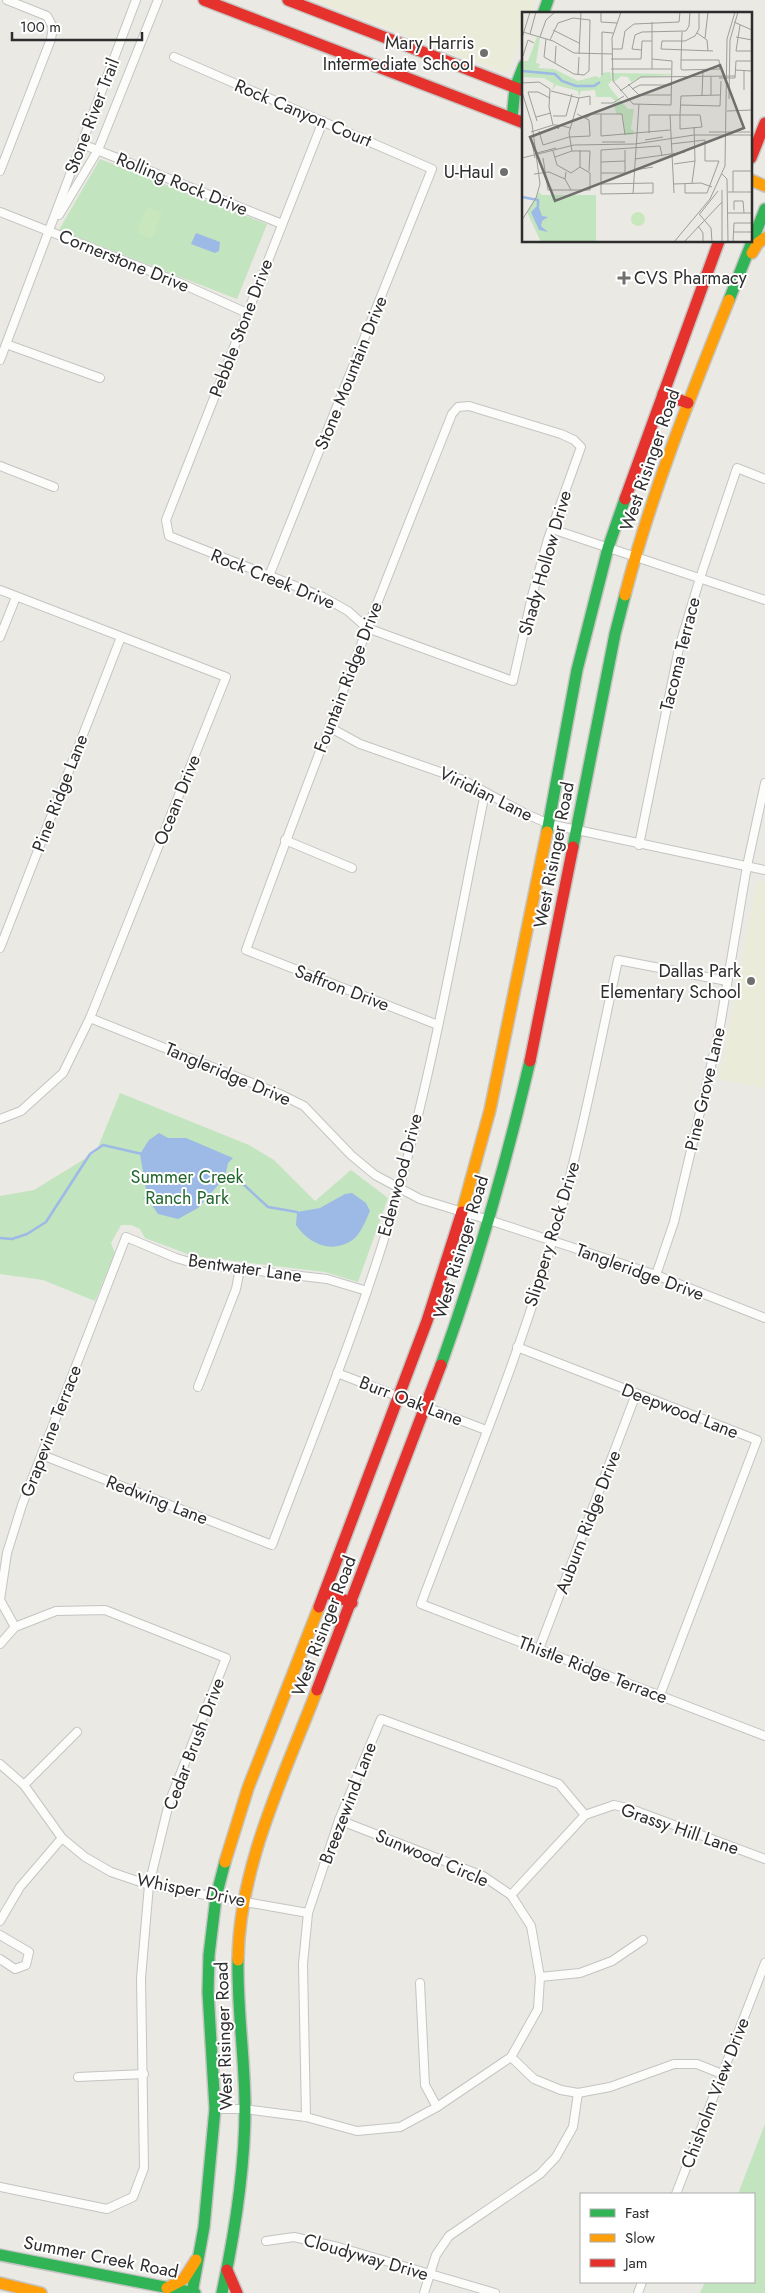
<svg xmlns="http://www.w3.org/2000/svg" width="765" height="2293" viewBox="0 0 765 2293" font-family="Jost,sans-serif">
	<rect width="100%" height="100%" fill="#eae9e3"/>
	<g fill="#ebebd9">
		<polygon points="314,0 537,0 531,14 524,14 524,32 507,74"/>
		<polygon points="757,881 765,882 765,1089 719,1079"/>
	</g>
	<g fill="#c2e4bf">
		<polygon points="100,159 267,224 237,299 59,230"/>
		<polygon points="120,1093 249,1145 274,1160 315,1201 351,1170 388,1198 358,1282 325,1272 193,1256 145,1238 140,1229 131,1225 121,1225 111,1243 115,1253 95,1301 43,1280 0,1274 0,1196 34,1190 96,1152"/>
		<polygon points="765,2124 765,2293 700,2293 705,2282 754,2282 754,2194 738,2194"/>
	</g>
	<polygon fill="#c9e7bd" points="147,207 162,213 152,239 137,233"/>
	<g fill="#9db9e6">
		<polygon points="196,233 220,242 219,251 215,253 191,244"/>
		<polygon points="159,1133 168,1138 186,1138 233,1158 228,1163 225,1177 198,1208 178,1219 158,1214 149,1201 143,1198 147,1195 140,1154 149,1140"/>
		<path d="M 352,1193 L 366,1203 L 370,1211 C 366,1220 360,1236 351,1241 C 330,1254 308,1243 296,1225 L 297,1212 L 320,1208 L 345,1194 Z"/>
	</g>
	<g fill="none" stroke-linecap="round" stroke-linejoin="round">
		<g stroke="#9db9e6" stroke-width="2.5">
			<polyline points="222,1176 242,1183 268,1207 297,1212"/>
			<polyline points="0,1238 12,1239 27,1234 46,1222 90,1154 103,1145 142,1154"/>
		</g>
		<g stroke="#c4c4c3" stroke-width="10">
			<g id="street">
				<polyline points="174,57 432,169 269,576"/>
				<path d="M 323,121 L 166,520 L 169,536 L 323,597 L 348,611 L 367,628 L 513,681 L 532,596 L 548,539 L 581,447 L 574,440 L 561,434 L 469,406 L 458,407 L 452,414 C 381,592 311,770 246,950 L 438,1025"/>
				<polyline points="82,144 282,224"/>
				<polyline points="0,171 51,39 53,27 47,16 7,0"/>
				<polyline points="0,212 178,282 247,313"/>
				<polyline points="59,215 98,150 158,0"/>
				<polyline points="6,344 100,378"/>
				<polyline points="0,360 136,0"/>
				<polyline points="0,466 54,487"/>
				<polyline points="552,529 765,600"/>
				<polyline points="0,590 226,677 90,1018 63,1073 21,1111 0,1119"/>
				<polyline points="0,637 16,597"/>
				<polyline points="329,727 360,744 463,780 524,813 549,824 765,870"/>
				<polyline points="285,840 352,868"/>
				<polyline points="639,845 679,648 700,578 737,468 765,479"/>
				<polyline points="0,948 121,637"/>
				<path d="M 727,981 L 618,960 C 598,1053 580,1147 553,1239 C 517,1363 466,1483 421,1604 L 765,1736"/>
				<polyline points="90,1018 282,1095 304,1106 351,1155 375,1175 420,1199 489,1220 656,1275 765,1318"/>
				<polyline points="656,1275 674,1222 719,1032 747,866 765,783"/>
				<polyline points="517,1347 757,1440 660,1695"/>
				<polyline points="337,1373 486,1430"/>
				<polyline points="198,1387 236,1289 240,1269"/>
				<path d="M 42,1455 L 272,1545 C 316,1428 365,1310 399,1189 C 435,1059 458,925 485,793"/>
				<polyline points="15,1627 0,1600 7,1553 22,1505 126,1237 176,1258 197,1264 327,1279 367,1291"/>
				<polyline points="0,1644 15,1627 56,1611 105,1610 226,1658 169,1803 149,1885 141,1978 144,2168 133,2197 107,2209 0,2187"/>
				<polyline points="539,1649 636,1394"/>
				<polyline points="0,1764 24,1785 62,1838 85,1857 111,1872 149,1885 308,1913"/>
				<polyline points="24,1785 77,1732"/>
				<polyline points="511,1895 585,1815 614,1805 631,1809 765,1859"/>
				<polyline points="0,1921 20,1887 62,1838"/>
				<polyline points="0,1935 29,1952 26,1965 15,1969 0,1959"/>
				<polyline points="540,1977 580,1973 612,1961 643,1940"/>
				<polyline points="420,1983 425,2085 437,2107"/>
				<polyline points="511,2057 534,2079 561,2090 578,2093 610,2087 674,2064 697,2064 722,2074"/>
				<polyline points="78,2077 144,2074"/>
				<polyline points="215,2109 245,2109 306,2117 357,2131 400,2127 437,2107 511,2057 538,2009 540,1977 531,1926 511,1895 483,1876 339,1820"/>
				<polyline points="306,2117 303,1964 308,1913 339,1820 381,1719 559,1784 585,1815"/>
				<polyline points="676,2194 765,1963"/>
				<polyline points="266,2241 294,2237 338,2247 495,2293"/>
				<polyline points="424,2293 436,2255 449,2236 540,2174 556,2157 573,2127 578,2093"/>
				<polyline points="638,2293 642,2282"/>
			</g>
		</g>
		<g stroke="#c4c4c3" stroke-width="14">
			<g id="fast">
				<polyline points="543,14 548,0"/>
				<polyline points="512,118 515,88 524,65"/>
				<polyline points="729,300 765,209"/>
				<polyline points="547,832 577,670 608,548 625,499"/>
				<polyline points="573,847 615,634 625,595"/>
				<path d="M 441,1365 C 477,1265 506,1164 530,1061"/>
				<polyline points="0,2255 195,2293"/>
				<polyline points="192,2293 204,2227 215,2109 208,1992 209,1955 216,1897 225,1862"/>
				<path d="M 222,2293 C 235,2232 245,2171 245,2108 C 245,2059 237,2009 238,1960"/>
			</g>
		</g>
		<g stroke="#c4c4c3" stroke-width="14">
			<g id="slow">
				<polyline points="751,180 765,186"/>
				<polyline points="752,253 758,243 765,238"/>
				<path d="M 625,595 C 651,494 690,397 729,300"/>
				<polyline points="462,1212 490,1110 547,832"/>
				<polyline points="225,1862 248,1788 319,1607"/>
				<path d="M 238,1960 C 239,1866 284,1776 317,1690"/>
				<polyline points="0,2283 41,2293"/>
				<polyline points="167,2288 184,2279 196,2260"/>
			</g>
		</g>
		<g stroke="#c4c4c3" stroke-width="14">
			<g id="jam">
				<polyline points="204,0 524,123"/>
				<polyline points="288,0 524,91"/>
				<polyline points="751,158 765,123"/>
				<polyline points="663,394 688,403"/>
				<polyline points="625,499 719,241"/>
				<polyline points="530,1061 573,847"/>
				<polyline points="325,1592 352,1603"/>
				<polyline points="319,1607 427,1321 462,1212"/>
				<polyline points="317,1690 441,1365"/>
				<polyline points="227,2270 237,2293"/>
			</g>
		</g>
		<use href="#street" stroke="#fcfcfb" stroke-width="8"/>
		<use href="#fast" stroke="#30b455" stroke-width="11"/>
		<use href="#slow" stroke="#ff9f0a" stroke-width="11"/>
		<use href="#jam" stroke="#e5322d" stroke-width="11"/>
	</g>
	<g fill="#6f6f6d" stroke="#fff" stroke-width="2">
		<circle cx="484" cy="53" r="5"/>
		<circle cx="504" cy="172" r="5"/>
		<path d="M621.5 270.5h5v5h5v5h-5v5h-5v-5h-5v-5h5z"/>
		<circle cx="751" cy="981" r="5"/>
	</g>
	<g text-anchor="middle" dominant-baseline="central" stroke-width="4" stroke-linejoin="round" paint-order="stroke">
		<g font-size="18" fill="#2d2d2d" stroke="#fff" text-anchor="end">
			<text x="474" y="43">Mary Harris<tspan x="474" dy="21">Intermediate School</tspan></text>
			<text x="494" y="172">U-Haul</text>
			<text x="634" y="278" text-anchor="start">CVS Pharmacy</text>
			<text x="741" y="971">Dallas Park<tspan x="741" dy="21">Elementary School</tspan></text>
		</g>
		<g font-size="18" fill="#2d2d2d" stroke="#fff">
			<text transform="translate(303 113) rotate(23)">Rock Canyon Court</text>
			<text transform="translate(92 116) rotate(-69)">Stone River Trail</text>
			<text transform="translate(182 184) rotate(22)">Rolling Rock Drive</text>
			<text transform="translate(124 261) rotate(22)">Cornerstone Drive</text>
			<text transform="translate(241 328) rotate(-69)">Pebble Stone Drive</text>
			<text transform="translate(351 373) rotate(-68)">Stone Mountain Drive</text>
			<text transform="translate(650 460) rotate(-71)">West Risinger Road</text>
			<text transform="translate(545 563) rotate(-74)">Shady Hollow Drive</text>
			<text transform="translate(273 579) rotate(22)">Rock Creek Drive</text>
			<text transform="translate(680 654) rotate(-76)">Tacoma Terrace</text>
			<text transform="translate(348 677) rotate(-69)">Fountain Ridge Drive</text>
			<text transform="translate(60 793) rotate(-69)">Pine Ridge Lane</text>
			<text transform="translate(486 794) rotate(26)">Viridian Lane</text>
			<text transform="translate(177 800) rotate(-68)">Ocean Drive</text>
			<text transform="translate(554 855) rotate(-79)">West Risinger Road</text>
			<text transform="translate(342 988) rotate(21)">Saffron Drive</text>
			<text transform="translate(228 1074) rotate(23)">Tangleridge Drive</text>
			<text transform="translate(705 1089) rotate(-77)">Pine Grove Lane</text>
			<text transform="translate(400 1175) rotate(-75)">Edenwood Drive</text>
			<text transform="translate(552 1234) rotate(-73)">Slippery Rock Drive</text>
			<text transform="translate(461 1247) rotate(-73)">West Risinger Road</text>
			<text transform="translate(245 1268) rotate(8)">Bentwater Lane</text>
			<text transform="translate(640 1272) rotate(20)">Tangleridge Drive</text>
			<text transform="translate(411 1401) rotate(21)">Burr Oak Lane</text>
			<text transform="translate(680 1411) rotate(21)">Deepwood Lane</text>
			<text transform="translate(51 1431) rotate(-69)">Grapevine Terrace</text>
			<text transform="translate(157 1500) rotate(21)">Redwing Lane</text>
			<text transform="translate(588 1522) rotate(-69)">Auburn Ridge Drive</text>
			<text transform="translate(324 1626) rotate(-69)">West Risinger Road</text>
			<text transform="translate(593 1670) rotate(21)">Thistle Ridge Terrace</text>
			<text transform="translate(194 1744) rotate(-69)">Cedar Brush Drive</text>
			<text transform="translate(348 1803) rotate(-69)">Breezewind Lane</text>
			<text transform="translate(680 1829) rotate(19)">Grassy Hill Lane</text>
			<text transform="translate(432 1858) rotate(23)">Sunwood Circle</text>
			<text transform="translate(191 1890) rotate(11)">Whisper Drive</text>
			<text transform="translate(224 2036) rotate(-92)">West Risinger Road</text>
			<text transform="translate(715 2093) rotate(-69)">Chisholm View Drive</text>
			<text transform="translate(101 2257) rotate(11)">Summer Creek Road</text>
			<text transform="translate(366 2257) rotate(16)">Cloudyway Drive</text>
		</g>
		<g font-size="18" fill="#20662b" stroke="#fff">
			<text x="187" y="1177">Summer Creek<tspan x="187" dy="21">Ranch Park</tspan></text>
		</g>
	</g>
	<g transform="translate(522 12)">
		<rect width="230" height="230" fill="#eae9e3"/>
		<path d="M 15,25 L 18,26 L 14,51 L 18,52 L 16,56 L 32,57 L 56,69 L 74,64 L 78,66 L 80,61 L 88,60 L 90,68 L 86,73 L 97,87 L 93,89 L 89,85 L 74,85 L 73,78 L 59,79 L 57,85 L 56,79 L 34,73 L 30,78 L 32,72 L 22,66 L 0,65 L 0,49 L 6,49 ZM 89,61 L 149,62 L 149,63 L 119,65 L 109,70 L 106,65 L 99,64 L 92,70 ZM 98,88 L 106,97 L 112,97 L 109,117 L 112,119 L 111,123 L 103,123 L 101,103 L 94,102 L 92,91 ZM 17,180 L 20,183 L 74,183 L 74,230 L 19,230 L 5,200 Z" fill="#c2e4bf"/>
		<path d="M109 207a7 7 0 1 1 14 0a7 7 0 1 1-14 0Z" fill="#c9e7bd"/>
		<path d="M 16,193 L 20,204 L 26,205 L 20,209 L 19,214 L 26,220 L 17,218 L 9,200 Z" fill="#9db9e6"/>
		<path fill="none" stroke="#9db9e6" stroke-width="2.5" d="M 0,59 L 33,62 L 40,69 L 54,74 L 72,74 L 78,70M 0,185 L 16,188 L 16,195"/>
		<path fill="none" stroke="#9e9e9a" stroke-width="1" d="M 79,0 L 79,10 L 95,11M 99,0 L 90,26 L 91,69 L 111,92 L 149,93 L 150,49 L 130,47M 177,0 L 177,17 L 173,24 L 163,29 L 140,29 L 139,37 L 191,39M 130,10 L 130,57M 212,10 L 230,18M 31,18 L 57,31M 1,20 L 31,29 L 52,41 L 90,42M 175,21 L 185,28 L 186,39M 8,22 L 14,0M 18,25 L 24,8 L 33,0M 214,25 L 230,28M 0,26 L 8,0M 183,26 L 186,0M 90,37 L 100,37 L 103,19 L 112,12 L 157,10 L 158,0M 120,38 L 110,37 L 113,23 L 120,20 L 164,19 L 167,14 L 168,0M 214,39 L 218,13M 214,39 L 230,39M 57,42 L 59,0M 1,44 L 6,28 L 12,31M 22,45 L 52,62 L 62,63 L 67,59 L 68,8 L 51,6 L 36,11 L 28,28M 22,45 L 24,27M 89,47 L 119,47 L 120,29 L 130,29M 159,48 L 197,48 L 198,57 L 160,58 L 159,57 L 159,48 L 160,20M 33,51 L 34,34M 89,57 L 149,57M 213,58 L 230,59M 56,63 L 57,45M 80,63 L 80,20 L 91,21M 197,66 L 213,66 L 214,49 L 230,49M 0,71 L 17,70 L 28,77 L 27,95 L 31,113M 106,72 L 117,83 L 149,83M 110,77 L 118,73 L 149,73M 222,78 L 222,59M 29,79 L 57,86 L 47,121 L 50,139M 98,79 L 119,65 L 213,64M 0,80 L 10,112 L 18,172 L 14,186 L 0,208M 180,83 L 181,58M 189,83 L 189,65M 57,86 L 68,84 L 68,93M 207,87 L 208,28 L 216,0M 79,91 L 91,91 L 102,84M 159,93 L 198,94 L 199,69M 205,99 L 230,98M 79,102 L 79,124 L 148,118M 148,103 L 152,181M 31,104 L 44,104 L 50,82M 14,105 L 29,101M 64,106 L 70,102 L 100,102 L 103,123M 15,109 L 6,80 L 16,80 L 28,86M 17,119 L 21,133 L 47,125 L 68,124 L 67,108 L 55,102M 9,120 L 31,113 L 36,113 L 36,117 L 38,113 L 48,116M 187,120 L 228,120M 127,121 L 127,103 L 178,103 L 180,115 L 158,117 L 158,103 L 159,84 L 198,83M 9,126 L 13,146M 123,128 L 141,125M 80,130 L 103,130M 149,132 L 183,128 L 183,149 L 197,149 L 185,181 L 163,181 L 163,172M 31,139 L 35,153 L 49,161 L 58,155 L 58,138M 15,141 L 34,136M 33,145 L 50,139 L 68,139 L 67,159M 0,146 L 52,133 L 113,132 L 172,123 L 230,123M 21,146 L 26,178 L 68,178 L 68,161 L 58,155M 113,147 L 163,140M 79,150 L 103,149M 152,152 L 173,149M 113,158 L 131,155M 44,160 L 43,167 L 49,178M 79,161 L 103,161 L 103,138M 12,162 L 27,160 L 43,167M 200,162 L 205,167 L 206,230M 170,171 L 173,149 L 172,115M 79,172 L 131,171 L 131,181 L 79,182 L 79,138 L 138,134 L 140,144M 152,172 L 179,171 L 190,175M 206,180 L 230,180M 211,180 L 211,159 L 230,159M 111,182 L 117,92M 212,198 L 212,189 L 221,189 L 222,201M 206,201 L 230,201M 177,203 L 196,179M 178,203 L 189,216 L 190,230M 176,214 L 181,221 L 181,230M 211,220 L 230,220M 152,230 L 188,187 L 203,154 L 205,27 L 213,0M 162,230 L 200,190M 200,230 L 200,178M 211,230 L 212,211 L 230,211"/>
		<path fill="#6f6f6d" fill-opacity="0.15" stroke="#6f6f6d" stroke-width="2.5" d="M 198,53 L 222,116 L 33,189 L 8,125 Z"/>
		<rect width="230" height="230" fill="none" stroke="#2d2d2d" stroke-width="2.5"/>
	</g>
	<rect x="580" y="2193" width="175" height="90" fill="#ffffff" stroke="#ababab"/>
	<rect x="590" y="2209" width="25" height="8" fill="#30b455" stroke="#ababab"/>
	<text x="625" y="2218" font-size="15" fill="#2d2d2d">Fast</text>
	<rect x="590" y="2234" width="25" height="8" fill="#ff9f0a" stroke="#ababab"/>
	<text x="625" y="2243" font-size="15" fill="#2d2d2d">Slow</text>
	<rect x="590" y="2259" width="25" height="8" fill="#e5322d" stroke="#ababab"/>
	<text x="625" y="2268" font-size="15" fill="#2d2d2d">Jam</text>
	<path d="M12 32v8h130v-8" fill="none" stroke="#2d2d2d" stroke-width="2.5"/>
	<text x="20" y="32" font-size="15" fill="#2d2d2d" stroke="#ffffff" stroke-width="4" paint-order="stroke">100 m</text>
</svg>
